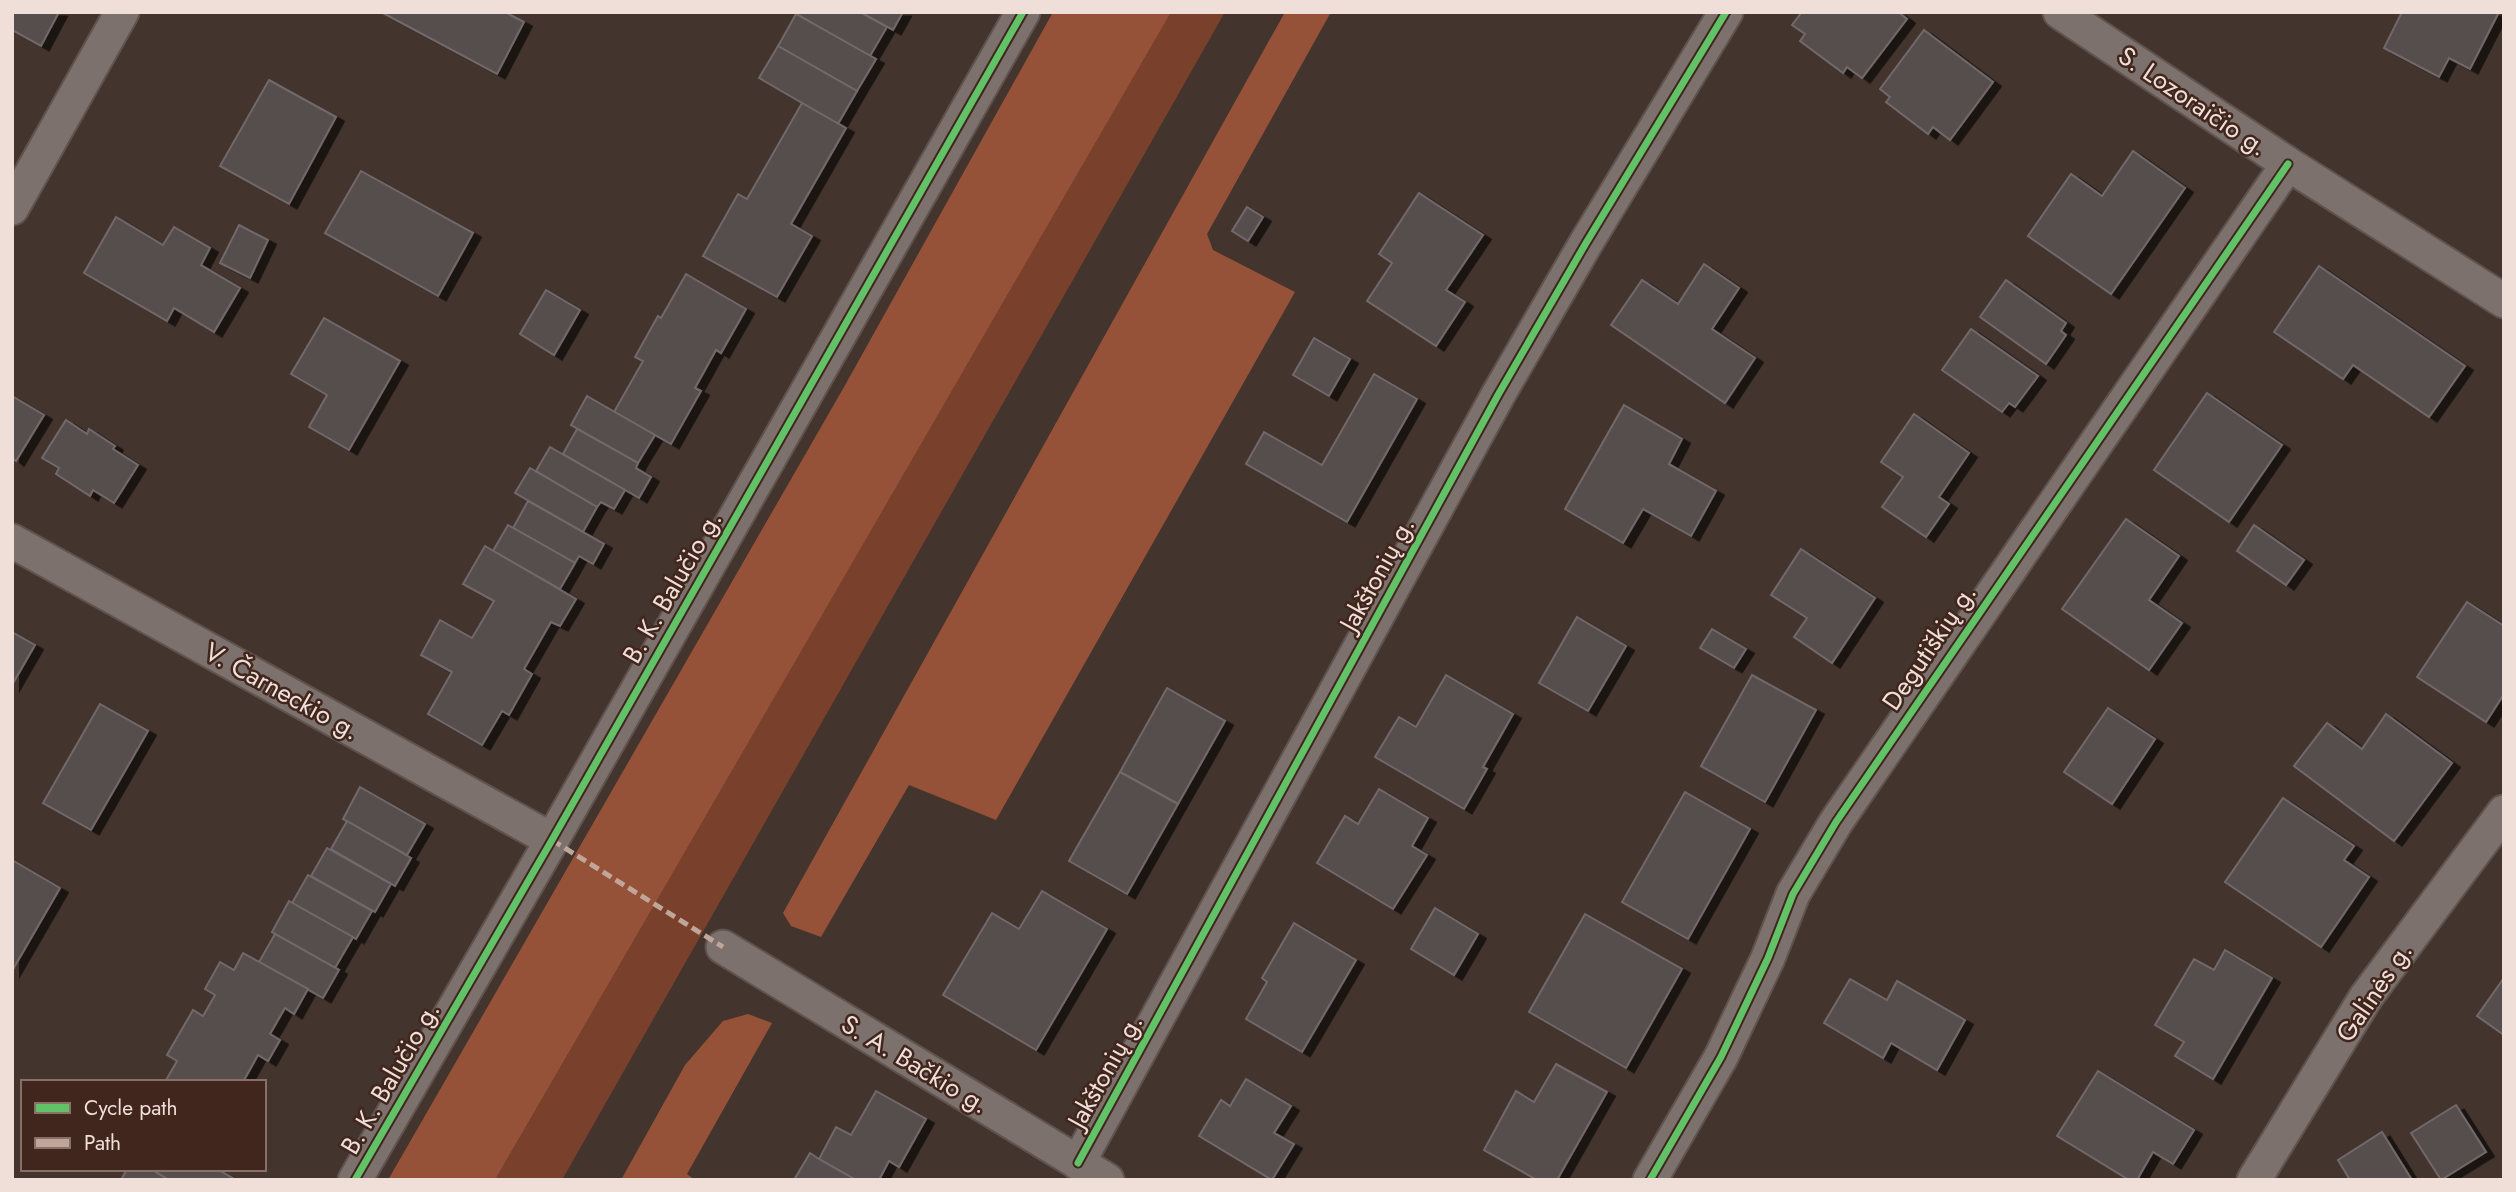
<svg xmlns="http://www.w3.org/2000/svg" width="2516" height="1192" viewBox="0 0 2516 1192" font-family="Jost,sans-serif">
	<defs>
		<filter id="shadow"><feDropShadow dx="8" dy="4.5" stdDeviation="0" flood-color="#0009"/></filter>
	</defs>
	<rect width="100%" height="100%" fill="#43342e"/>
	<polygon fill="#79402b" points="1170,12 1225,12 562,1180 495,1180"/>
	<g fill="#965238">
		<polygon points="1053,12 1171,12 495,1180 388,1180 844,387"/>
		<polygon points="1285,12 1331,12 1207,234 1213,250 1295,292 996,820 909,785 821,937 791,926 783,913"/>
		<polygon points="748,1014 772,1023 687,1174 695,1180 621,1180 685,1065 723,1021"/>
	</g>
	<g fill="#574e4e" stroke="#72686b" stroke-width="2" filter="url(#shadow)">
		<polygon points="12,12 59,12 41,46 12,30"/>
		<polygon points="381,12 505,12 524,22 497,74"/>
		<polygon points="793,12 860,12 887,27 870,56"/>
		<polygon points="860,12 903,12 893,30"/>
		<polygon points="1802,12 1898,12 1907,19 1862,78 1847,67 1843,73 1800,41 1805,34 1792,25"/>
		<polygon points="2402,12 2499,12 2470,69 2449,58 2439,77 2384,48"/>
		<polygon points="796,14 876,59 857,91 778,46"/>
		<polygon points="1924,30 1993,82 1950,140 1933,127 1928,134 1886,102 1890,97 1880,89"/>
		<polygon points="778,46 857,91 838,124 759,78"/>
		<polygon points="269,80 336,117 289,204 220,166"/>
		<polygon points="802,103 846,128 791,224 812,236 777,297 703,256 738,194 747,199"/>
		<polygon points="2133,151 2185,188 2111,294 2028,236 2071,174 2102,196"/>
		<polygon points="361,171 473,233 438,296 325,233"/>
		<polygon points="1419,193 1483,235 1446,290 1465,302 1436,346 1367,301 1392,263 1379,254"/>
		<polygon points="1247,207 1263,217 1248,241 1232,231"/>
		<polygon points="116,217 163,245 174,227 210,248 201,265 240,288 214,332 174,308 167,321 84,273"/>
		<polygon points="239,225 268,240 250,278 220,263"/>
		<polygon points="1704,264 1739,288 1712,329 1755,358 1725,403 1611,325 1642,280 1678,304"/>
		<polygon points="2319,266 2465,366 2429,417 2353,365 2343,379 2274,332"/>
		<polygon points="686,274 746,309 721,353 716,350 695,388 701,391 671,444 614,412 643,361 635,357 658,316 661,318"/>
		<polygon points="2006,280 2066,323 2061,331 2066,335 2046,364 1980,317"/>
		<polygon points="546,290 580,310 554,355 520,334"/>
		<polygon points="324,318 400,361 349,450 309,427 327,395 291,374"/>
		<polygon points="1971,329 2038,376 2015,407 2009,403 2002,412 1942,370"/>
		<polygon points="1314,338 1350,359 1329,396 1293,375"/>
		<polygon points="1374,374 1417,399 1347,522 1246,464 1264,432 1322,465"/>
		<polygon points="2207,393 2282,445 2229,522 2154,470"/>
		<polygon points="12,396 44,415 16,461 12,458"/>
		<polygon points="587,396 655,435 638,463 571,425"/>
		<polygon points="1624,405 1682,439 1669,464 1716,491 1691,536 1643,509 1623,543 1565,509"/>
		<polygon points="1914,414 1969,453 1939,497 1949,504 1926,537 1882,507 1903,477 1881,462"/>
		<polygon points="66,420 87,434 89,429 115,446 113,449 138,465 114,503 93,490 90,496 56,474 59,468 42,458"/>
		<polygon points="577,429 638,463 636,468 651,477 639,498 563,454"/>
		<polygon points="550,447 625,490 614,509 601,502 597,507 536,471"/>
		<polygon points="530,468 597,507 583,532 515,493"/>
		<polygon points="528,501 604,544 593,564 579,556 575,563 513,528"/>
		<polygon points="2126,519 2179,556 2149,600 2182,623 2149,670 2062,609"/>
		<polygon points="508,525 575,563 560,589 493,551"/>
		<polygon points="2254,525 2304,560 2286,585 2237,551"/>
		<polygon points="485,546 576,599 560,626 551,622 524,669 532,674 509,715 502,711 482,745 428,714 452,672 421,655 440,620 472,638 494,601 463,584"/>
		<polygon points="1801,549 1875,598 1832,663 1794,637 1807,618 1771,595"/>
		<polygon points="2467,602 2504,626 2504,694 2486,722 2417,677"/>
		<polygon points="1577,617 1626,646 1588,711 1539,683"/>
		<polygon points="1712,629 1746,649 1734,668 1700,648"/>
		<polygon points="12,632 35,645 12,685"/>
		<polygon points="1446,675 1513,714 1483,767 1487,769 1464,809 1375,757 1399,717 1416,727"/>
		<polygon points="1752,675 1816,710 1765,802 1701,766"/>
		<polygon points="1167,688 1225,721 1178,804 1120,772"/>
		<polygon points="100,704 148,731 91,830 43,803"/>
		<polygon points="2108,708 2155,739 2112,804 2064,772"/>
		<polygon points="2386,714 2452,763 2394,841 2294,766 2327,723 2362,749"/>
		<polygon points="1120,772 1178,804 1127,894 1069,861"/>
		<polygon points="360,787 425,824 407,855 343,819"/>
		<polygon points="1379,789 1428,818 1412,846 1427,855 1393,909 1317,863 1345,816 1358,824"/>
		<polygon points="1685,792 1750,829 1688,939 1622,902"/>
		<polygon points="2283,798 2354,846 2344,860 2369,877 2321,947 2225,882"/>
		<polygon points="347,821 411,858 395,886 331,849"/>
		<polygon points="327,848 391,884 375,912 311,876"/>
		<polygon points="12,860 60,888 12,971"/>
		<polygon points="308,875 372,911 356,939 292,903"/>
		<polygon points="1042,891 1107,929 1036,1050 943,995 992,913 1019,929"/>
		<polygon points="289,901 353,937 335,968 272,932"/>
		<polygon points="1435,908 1478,934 1454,975 1411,949"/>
		<polygon points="1585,914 1682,969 1626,1068 1529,1012"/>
		<polygon points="1294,923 1356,960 1302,1052 1246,1019 1267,982 1262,978"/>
		<polygon points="275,934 339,970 323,998 259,962"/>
		<polygon points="2225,950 2272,978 2213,1079 2175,1056 2184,1042 2155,1025 2194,959 2214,970"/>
		<polygon points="243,953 308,989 294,1014 285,1008 270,1034 280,1040 268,1061 258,1055 243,1082 165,1082 177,1061 167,1055 193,1010 203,1016 215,995 205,989 220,962 234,970"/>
		<polygon points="2504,978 2504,1035 2477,1016"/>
		<polygon points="1850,979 1887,1000 1897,981 1965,1020 1937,1070 1891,1043 1883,1058 1824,1023"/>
		<polygon points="1556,1064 1607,1092 1557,1180 1537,1180 1484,1150 1516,1091 1534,1102"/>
		<polygon points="2098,1071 2194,1130 2173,1164 2153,1152 2137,1180 2129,1180 2057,1136"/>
		<polygon points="1246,1079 1291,1106 1274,1133 1294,1144 1272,1180 1199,1136 1221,1100 1230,1106"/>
		<polygon points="876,1091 926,1119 899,1167 889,1161 879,1180 856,1180 819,1159 836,1127 851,1135"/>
		<polygon points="2456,1105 2486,1152 2441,1180 2411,1133"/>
		<polygon points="2382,1132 2412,1180 2350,1180 2338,1160"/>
		<polygon points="810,1153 819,1159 856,1180 794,1180"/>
		<polygon points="127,1169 151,1169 169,1180 121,1180"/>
		<polygon points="151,1169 217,1169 236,1180 169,1180"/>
	</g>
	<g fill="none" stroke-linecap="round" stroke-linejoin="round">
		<g stroke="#60534e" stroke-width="37">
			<g id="minor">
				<polyline points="2060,12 2288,164 2504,301"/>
				<polyline points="12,208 122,12"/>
				<polyline points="12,541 552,840"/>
				<polyline points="723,947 1107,1180"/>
				<polyline points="1078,1163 1498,395 1586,243 1726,12"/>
				<polyline points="355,1180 552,840 1023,12"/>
				<polyline points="1650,1180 1721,1057 1768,958 1793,894 1836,822 2288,164"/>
				<polyline points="2254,1180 2366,997 2504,812"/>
			</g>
		</g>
		<use href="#minor" stroke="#7d716d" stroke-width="33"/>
		<polyline stroke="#c0a59a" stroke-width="5" stroke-dasharray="10 5" stroke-linecap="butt" points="552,840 723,947"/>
		<g stroke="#40261c" stroke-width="11">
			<g id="cycleway">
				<polyline points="1078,1163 1498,395 1586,243 1726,12"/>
				<polyline points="355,1180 552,840 1023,12"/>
				<polyline points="1650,1180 1721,1057 1768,958 1793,894 1836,822 2288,164"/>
			</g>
		</g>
		<use href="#cycleway" stroke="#61c268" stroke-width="7"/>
	</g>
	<g text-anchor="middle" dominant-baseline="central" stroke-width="5" stroke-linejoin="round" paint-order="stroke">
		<g font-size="26" fill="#f0ded8" stroke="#40261c">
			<text transform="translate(2193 101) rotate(34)">S. Lozoraičio g.</text>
			<text transform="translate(1377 574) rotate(-61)">Jakštonių g.</text>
			<text transform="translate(672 587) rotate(-60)">B. K. Balučio g.</text>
			<text transform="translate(1929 647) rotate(-56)">Degutiškių g.</text>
			<text transform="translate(282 691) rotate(29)">V. Čarneckio g.</text>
			<text transform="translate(2374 992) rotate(-56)">Galinės g.</text>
			<text transform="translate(915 1064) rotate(31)">S. A. Bačkio g.</text>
			<text transform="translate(1105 1071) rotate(-61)">Jakštonių g.</text>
			<text transform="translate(390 1078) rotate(-60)">B. K. Balučio g.</text>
		</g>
	</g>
	<rect width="2516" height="1192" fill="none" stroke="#f0ded8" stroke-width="28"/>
	<rect x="21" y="1080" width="245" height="91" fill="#40261c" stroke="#867067" stroke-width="2"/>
	<rect x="35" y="1103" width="35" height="10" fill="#61c268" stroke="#867067" stroke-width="2"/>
	<text x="84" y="1115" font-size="21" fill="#f0ded8">Cycle path</text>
	<rect x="35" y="1138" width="35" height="10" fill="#c0a59a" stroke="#867067" stroke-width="2"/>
	<text x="84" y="1150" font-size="21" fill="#f0ded8">Path</text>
</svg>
